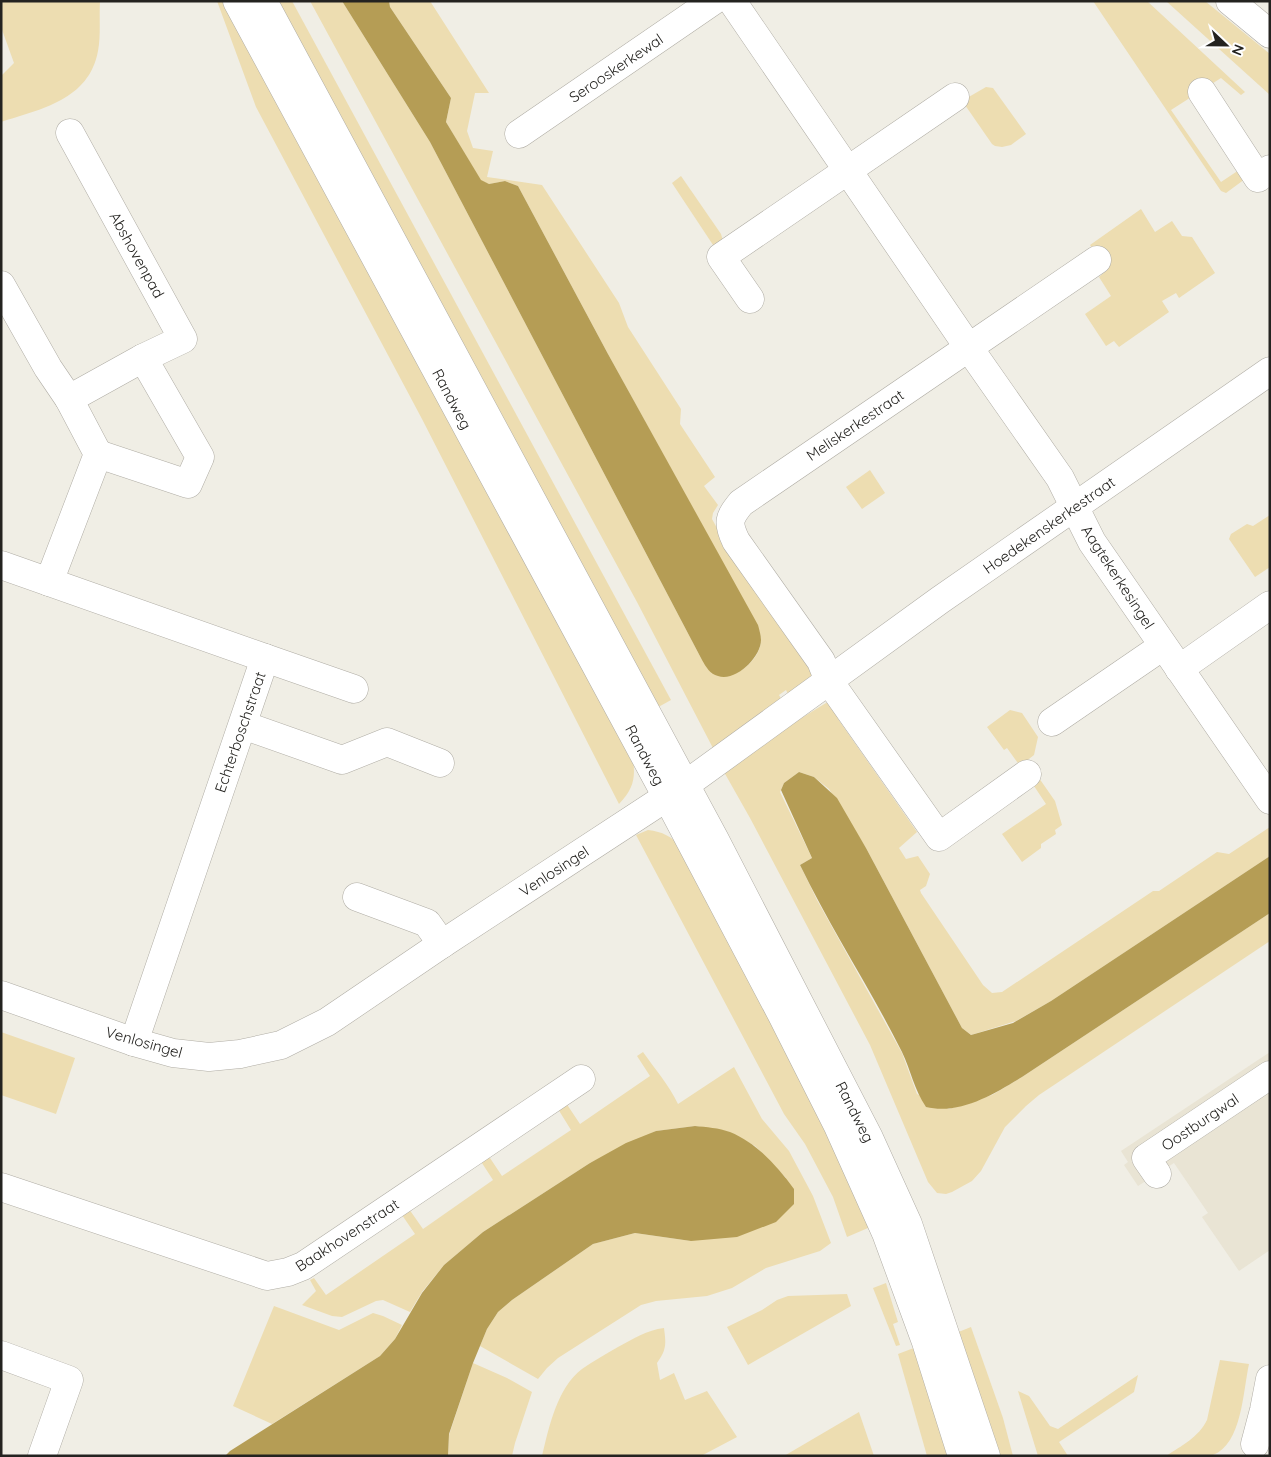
<svg xmlns="http://www.w3.org/2000/svg" width="1271" height="1457" viewBox="0 0 1271 1457" font-family="Quicksand,sans-serif">
	<rect width="100%" height="100%" fill="#f0eee5"/>
	<polygon fill="#e9e4d4" points="1270,1052 1270,1250 1239,1271 1202,1217 1208,1213 1174,1163 1138,1186 1124,1165 1128,1162 1121,1151"/>
	<g fill="#edddb1">
		<path d="M 1,1 L 100,1 C 99,18 101,35 98,51 C 89,100 41,109 1,122 L 1,76 L 14,63 L 1,27 Z"/>
		<path d="M 217,1 L 229,1 L 632,754 C 636,775 635,788 619,804 L 422,419 L 256,107 Z"/>
		<polygon points="272,1 292,1 671,700 653,710"/>
		<path d="M 310,1 L 342,1 L 430,142 L 702,660 L 737,673 C 748,667 760,655 761,641 C 761,636 759,629 757,625 L 608,354 L 518,186 L 505,181 L 489,184 L 481,181 L 446,122 L 451,98 L 390,7 L 389,1 L 430,1 L 489,93 L 475,93 L 467,131 L 473,148 L 493,151 L 487,177 L 542,185 L 619,303 L 628,327 L 681,409 L 680,424 L 715,477 L 704,486 L 718,505 L 713,513 L 712,519 L 733,557 L 816,675 L 790,698 L 786,690 L 779,695 L 783,702 L 715,752 L 637,602 Z"/>
		<polygon points="1093,1 1147,1 1245,92 1241,95 1221,78 1171,110 1221,182 1239,170 1245,179 1226,193 1221,191"/>
		<polygon points="1166,1 1205,1 1270,54 1270,95"/>
		<polygon points="986,87 993,88 1026,134 1011,145 1002,147 995,146 992,144 965,105 967,98"/>
		<polygon points="681,176 721,234 725,248 717,251 672,183"/>
		<polygon points="1141,209 1155,232 1172,221 1182,236 1192,237 1215,273 1179,298 1176,293 1162,301 1169,312 1119,347 1114,341 1106,346 1085,314 1111,296 1099,277 1107,270 1090,245"/>
		<polygon points="870,470 885,493 862,509 846,487"/>
		<polygon points="1270,515 1270,567 1255,577 1229,539 1231,534 1247,524 1253,526"/>
		<polygon points="826,703 833,704 843,714 838,719 917,832 899,848 906,859 918,856 930,874 926,886 920,890 921,893 983,985 992,993 1002,992 1153,891 1159,891 1217,852 1229,854 1270,827 1270,856 1051,1001 1016,1021 971,1035 962,1028 866,848 829,789 814,777 799,772 784,783 780,792 812,858 800,865 817,900 902,1053 917,1094 949,1109 992,1095 1022,1077 1270,913 1270,941 1039,1095 1026,1106 1005,1127 981,1171 972,1181 952,1192 946,1194 937,1193 928,1182 870,1045 750,818 724,772 782,730"/>
		<polygon points="1010,710 1022,713 1038,737 1034,755 1020,766 1007,748 1004,750 987,727"/>
		<polygon points="1039,778 1055,801 1062,825 1055,830 1056,834 1041,844 1041,848 1022,862 1002,834 1046,804 1034,786 1035,781"/>
		<path d="M 648,830 C 663,832 671,836 681,847 L 875,1225 L 847,1237 L 833,1197 L 805,1144 L 784,1114 L 636,835 Z"/>
		<polygon points="1,1032 75,1058 56,1114 1,1095"/>
		<path d="M 643,1052 C 655,1069 669,1085 678,1104 L 734,1067 L 762,1119 L 789,1151 L 813,1196 L 831,1243 L 820,1251 L 766,1268 L 732,1288 L 707,1296 L 656,1301 L 641,1305 L 558,1358 L 547,1368 L 538,1379 L 480,1346 L 487,1329 L 498,1312 L 512,1300 L 593,1244 L 635,1233 L 691,1241 L 786,1178 L 755,1146 L 729,1132 L 695,1126 L 656,1131 L 590,1163 L 483,1232 L 444,1265 L 422,1292 L 410,1312 L 383,1300 L 376,1301 L 342,1317 L 332,1316 L 302,1305 L 316,1291 L 310,1280 L 314,1278 L 326,1295 L 415,1234 L 402,1215 L 409,1209 L 423,1229 L 493,1180 L 480,1160 L 488,1155 L 502,1176 L 571,1130 L 558,1109 L 566,1103 L 580,1124 L 650,1076 L 637,1056 Z"/>
		<polygon points="886,1283 898,1322 893,1324 900,1345 896,1346 873,1288"/>
		<polygon points="847,1294 851,1306 748,1365 727,1327 762,1310 777,1300 788,1296"/>
		<polygon points="274,1306 339,1330 373,1313 383,1316 402,1325 395,1339 380,1356 272,1424 233,1406"/>
		<polygon points="971,1327 1003,1418 1013,1456 996,1456 956,1333"/>
		<path d="M 664,1328 C 666,1344 667,1349 657,1363 L 660,1380 L 674,1373 L 685,1400 L 707,1391 L 737,1437 L 701,1456 L 542,1456 C 549,1427 557,1388 582,1369 C 593,1361 606,1354 618,1347 C 633,1339 647,1330 664,1328 Z"/>
		<polygon points="919,1346 954,1456 927,1456 898,1354"/>
		<path d="M 1220,1360 L 1249,1364 C 1243,1391 1242,1444 1213,1455 C 1205,1457 1176,1456 1166,1456 C 1181,1446 1199,1437 1207,1420 Z"/>
		<polygon points="473,1363 507,1378 532,1392 515,1443 512,1456 448,1456 449,1435"/>
		<polygon points="1138,1375 1134,1392 1059,1442 1068,1456 1038,1456 1018,1391 1029,1396 1050,1426 1058,1429"/>
		<polygon points="859,1412 874,1456 784,1456"/>
	</g>
	<g fill="#b59d55">
		<path d="M 342,1 L 389,1 L 390,7 L 451,98 L 446,122 L 481,180 L 489,184 L 505,181 L 518,186 L 608,354 L 758,625 C 759,629 761,635 761,640 C 761,657 736,682 718,676 C 710,674 706,667 702,660 L 430,142 Z"/>
		<path d="M 799,772 L 814,777 L 837,798 L 866,848 L 962,1028 L 971,1035 L 1013,1023 L 1051,1001 L 1270,856 L 1270,913 L 1022,1077 C 994,1094 960,1115 926,1107 C 914,1089 911,1071 902,1052 C 870,988 831,929 800,865 L 812,858 L 781,790 L 784,783 Z"/>
		<path d="M 695,1126 C 706,1127 719,1128 730,1132 C 757,1143 777,1166 794,1189 L 794,1204 L 776,1222 L 737,1237 L 691,1241 L 635,1233 L 593,1244 L 512,1300 L 498,1312 L 487,1329 L 473,1363 L 449,1434 L 448,1456 L 225,1456 L 230,1451 L 380,1356 L 395,1339 L 422,1293 L 444,1265 L 483,1232 L 590,1163 L 626,1143 L 656,1131 Z"/>
	</g>
	<g fill="none" stroke-linecap="round" stroke-linejoin="round">
		<g stroke="#b0ada5" stroke-width="29">
			<g id="street">
				<polyline points="732,1 969,348 1060,478 1092,542 1270,800"/>
				<polyline points="1202,92 1258,178 1270,169"/>
				<polyline points="519,134 713,1"/>
				<polyline points="1,285 48,368 69,399 98,454 49,582"/>
				<polyline points="750,299 721,257 955,97"/>
				<polyline points="69,399 143,358 183,339 70,133"/>
				<polyline points="98,454 188,484 200,457 143,358"/>
				<polyline points="1,565 265,658 134,1042"/>
				<polyline points="265,658 354,689"/>
				<polyline points="1179,669 1270,605"/>
				<polyline points="1052,722 1163,646"/>
				<polyline points="243,725 342,760 387,742 440,763"/>
				<path d="M 1027,774 L 939,837 L 829,681 L 821,661 L 736,541 C 727,522 729,518 741,503 L 1097,260"/>
				<polyline points="357,897 427,923 442,944"/>
				<polyline points="1,995 134,1042 173,1053 209,1057 240,1054 281,1045 327,1022 442,944 685,785 940,600 1270,371"/>
				<polyline points="1157,1174 1146,1158 1270,1075"/>
				<polyline points="1,1187 267,1276 288,1272 303,1266 581,1079"/>
				<polyline points="1,1355 69,1380 42,1456"/>
				<polyline points="1255,1444 1264,1410 1270,1379"/>
			</g>
		</g>
		<g stroke="#b0ada5" stroke-width="29">
			<g id="secondary">
				<polyline points="237,1 667,797 782,1015 838,1126 886,1233 926,1342 962,1456"/>
				<polyline points="263,1 715,840 869,1138 908,1224 986,1456"/>
				<polyline points="1230,1 1270,34"/>
			</g>
		</g>
		<use href="#street" stroke="#fff" stroke-width="28"/>
		<use href="#secondary" stroke="#fff" stroke-width="28"/>
	</g>
	<g text-anchor="middle" dominant-baseline="central" stroke-width="4" stroke-linejoin="round" paint-order="stroke">
		<g font-size="15" fill="#242320" stroke="#fff">
			<text transform="translate(616 68) rotate(-34)">Serooskerkewal</text>
			<text transform="translate(137 255) rotate(61)">Abshovenpad</text>
			<text transform="translate(452 399) rotate(62)">Randweg</text>
			<text transform="translate(855 425) rotate(-34)">Meliskerkestraat</text>
			<text transform="translate(1049 525) rotate(-35)">Hoedekenskerkestraat</text>
			<text transform="translate(1118 577) rotate(57)">Aagtekerkesingel</text>
			<text transform="translate(240 732) rotate(-71)">Echterboschstraat</text>
			<text transform="translate(645 755) rotate(62)">Randweg</text>
			<text transform="translate(554 871) rotate(-33)">Venlosingel</text>
			<text transform="translate(144 1042) rotate(16)">Venlosingel</text>
			<text transform="translate(855 1112) rotate(63)">Randweg</text>
			<text transform="translate(1200 1122) rotate(-34)">Oostburgwal</text>
			<text transform="translate(347 1235) rotate(-33)">Baakhovenstraat</text>
		</g>
	</g>
	<rect width="1271" height="1457" fill="none" stroke="#242320" stroke-width="5"/>
	<g transform="translate(1226 45) rotate(112)" stroke="#ffffff" stroke-width="4" paint-order="stroke">
	<path d="M0-4L9 19L0 12L-9 19Z" fill="#242320"/>
	<text y="-8" font-size="14" font-weight="bold" text-anchor="middle" fill="#242320">N</text>
	</g>
</svg>
